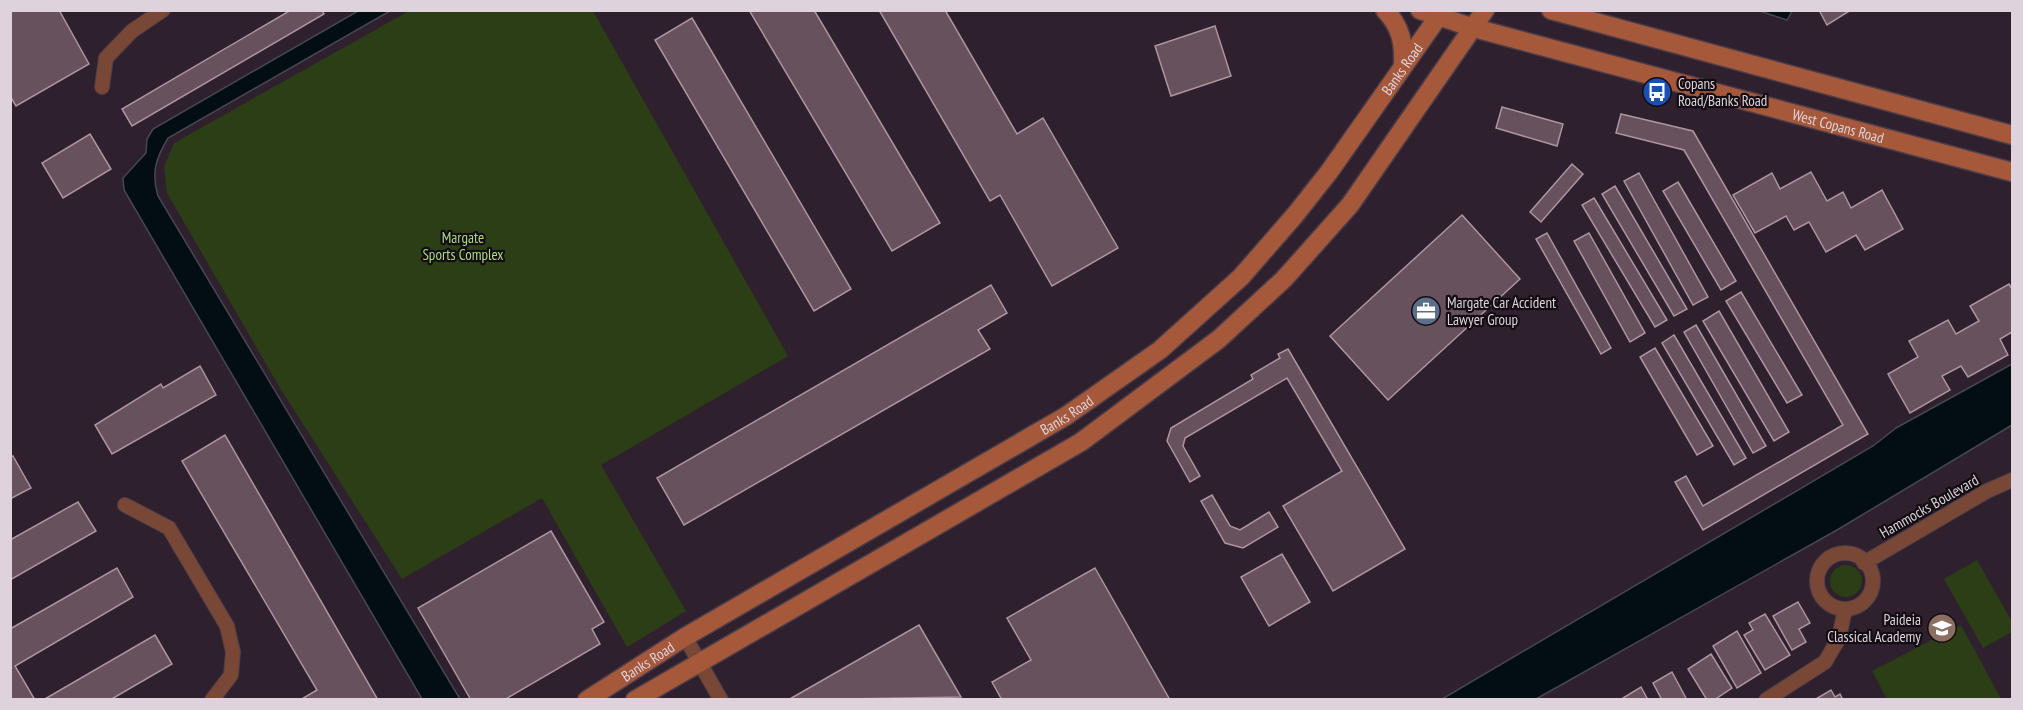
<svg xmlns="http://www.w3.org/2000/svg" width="2023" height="710" viewBox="0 0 2023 710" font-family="'PT Sans Narrow',sans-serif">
	<rect width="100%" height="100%" fill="#2f202e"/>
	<g fill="#2b3e16">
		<polygon points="409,11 593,11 788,356 601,465 686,611 627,647 542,498 402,579 280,388 167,193 164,167 174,143"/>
		<polygon points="1977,560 2012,622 2012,632 1983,648 1944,579"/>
		<circle cx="1846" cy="581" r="16"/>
		<polygon points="1961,625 2001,699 1887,699 1872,671"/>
	</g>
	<g fill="#030e12" stroke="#45494f" stroke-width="1.5">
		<path d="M 358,11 L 390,11 L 168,138 C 156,158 151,173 158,196 L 460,699 L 422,699 L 124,190 L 123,178 L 146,153 L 147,139 L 153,129 Z"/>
		<polygon points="1760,11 1792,10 1792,11 1787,20"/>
		<polygon points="2012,364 2012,425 1837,530 1536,699 1442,699 1873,446 1896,428"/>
	</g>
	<g fill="#66515c" stroke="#ad94a1" stroke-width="1.5">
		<polygon points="10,10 59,10 89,64 16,106 10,96"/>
		<polygon points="291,10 322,10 324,14 132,126 122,109"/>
		<polygon points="749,10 814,10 940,223 892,251"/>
		<polygon points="879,10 945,10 1017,134 1043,118 1118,248 1052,286 1000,195 990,201"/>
		<polygon points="1819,10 1851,10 1827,25"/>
		<polygon points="692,18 851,289 814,311 655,40"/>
		<polygon points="1215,26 1231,76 1171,96 1155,46"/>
		<polygon points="1502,107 1563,124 1557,146 1496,128"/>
		<polygon points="1621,114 1693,131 1868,434 1703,530 1675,482 1686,476 1703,506 1843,425 1684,150 1616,133"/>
		<polygon points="90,134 111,169 63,198 42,163"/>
		<polygon points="1572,164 1583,174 1541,222 1530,212"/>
		<polygon points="1811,172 1827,201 1843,192 1851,208 1882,190 1903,229 1865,250 1856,235 1826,252 1809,222 1794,230 1786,216 1755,233 1733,195 1772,173 1780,189"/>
		<polygon points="1639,173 1708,297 1693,305 1624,181"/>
		<polygon points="1678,182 1736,281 1721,290 1663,191"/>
		<polygon points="1615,186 1687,309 1674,316 1602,194"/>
		<polygon points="1594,198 1667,320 1655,327 1582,205"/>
		<polygon points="1462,215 1520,279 1388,400 1330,336"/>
		<polygon points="1547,233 1611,348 1601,354 1536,239"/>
		<polygon points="1589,233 1645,333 1630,342 1574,241"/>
		<polygon points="2009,284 2012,289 2012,332 2000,339 2008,355 1968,377 1961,366 1942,376 1950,390 1910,413 1888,374 1918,357 1909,341 1948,320 1956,334 1979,321 1970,306"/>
		<polygon points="991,285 1007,313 978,330 990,349 684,525 657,478"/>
		<polygon points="1741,292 1802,395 1787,403 1726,301"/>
		<polygon points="1719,311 1789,432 1774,441 1703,321"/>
		<polygon points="1696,325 1766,446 1753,453 1684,332"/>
		<polygon points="1674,335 1746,458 1734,465 1662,343"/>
		<polygon points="1655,348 1713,446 1697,455 1640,357"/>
		<polygon points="1288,349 1405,549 1333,591 1283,506 1342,471 1287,378 1185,438 1183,446 1200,476 1190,482 1167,441 1171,428 1253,379 1251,375 1280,358 1278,354"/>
		<polygon points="200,366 216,395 112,454 95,425 161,384 163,388"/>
		<polygon points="225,435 378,700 300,700 317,690 182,461"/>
		<polygon points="13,456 31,488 10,499 10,457"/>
		<polygon points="1212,495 1230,526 1240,530 1269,512 1278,527 1243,548 1225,543 1201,501"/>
		<polygon points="78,502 96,531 10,580 10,540"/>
		<polygon points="551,531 604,622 592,629 600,644 504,700 471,700 418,608"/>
		<polygon points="1282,554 1310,602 1269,626 1241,577"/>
		<polygon points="117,568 133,597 15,666 35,700 10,700 10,629"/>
		<polygon points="1095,568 1170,700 1002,700 992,682 1031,660 1007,618"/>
		<polygon points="1798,602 1810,623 1799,629 1806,642 1792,650 1773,616"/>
		<polygon points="1765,614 1790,655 1765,670 1744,635 1753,630 1749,623"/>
		<polygon points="919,625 961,697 788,700"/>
		<polygon points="1737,631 1761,673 1737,688 1713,646"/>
		<polygon points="155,635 172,664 110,700 43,700"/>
		<polygon points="1711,654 1732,688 1714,700 1707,700 1688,669"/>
		<polygon points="1672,672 1687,700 1662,700 1653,683"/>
		<polygon points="1641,687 1648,700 1623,700 1623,698"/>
		<polygon points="1831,690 1835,697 1840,694 1843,700 1814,700"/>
	</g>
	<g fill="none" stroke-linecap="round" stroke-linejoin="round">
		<g stroke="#4b3d4a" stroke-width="16">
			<g id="street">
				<polyline points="102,87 106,58 132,31 163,10"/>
				<polyline points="125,505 169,528 227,626 233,652 231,675 212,700"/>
				<circle cx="1845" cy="581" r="28"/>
				<polyline points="1864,563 1987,491 2012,480"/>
				<polyline points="685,637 721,700"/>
				<polyline points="1766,700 1825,662 1839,638 1845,609"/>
			</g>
		</g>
		<g stroke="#4b3d4a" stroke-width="21">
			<g id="secondary">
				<path d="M 1385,10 C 1401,27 1404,43 1403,65"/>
				<path id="s1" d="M 1420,10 L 1474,28 L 2012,172"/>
				<polyline points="1551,10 2012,135"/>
				<path id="s2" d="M 587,700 L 685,637 L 1066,416 L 1160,350 L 1241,277 L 1295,215 L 1329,172 L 1443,10"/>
				<polyline points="635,700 1081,442 1219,339 1284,279 1350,205 1485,10"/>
			</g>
		</g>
		<use href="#street" stroke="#784735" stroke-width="14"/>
		<use href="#secondary" stroke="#a5583a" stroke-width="18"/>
	</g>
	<defs>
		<g id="bus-disc" transform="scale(1.5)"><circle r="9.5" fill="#1a4fb4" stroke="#130d13"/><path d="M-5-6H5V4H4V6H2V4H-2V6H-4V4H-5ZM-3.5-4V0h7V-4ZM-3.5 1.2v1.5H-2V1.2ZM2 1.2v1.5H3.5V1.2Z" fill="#fff"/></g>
		<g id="office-disc" transform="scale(1.5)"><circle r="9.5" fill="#5c6f8a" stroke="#130d13"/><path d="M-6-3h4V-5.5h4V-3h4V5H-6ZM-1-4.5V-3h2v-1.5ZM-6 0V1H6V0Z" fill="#fff"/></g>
		<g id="school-disc" transform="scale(1.5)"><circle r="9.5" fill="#8d6e63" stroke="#130d13"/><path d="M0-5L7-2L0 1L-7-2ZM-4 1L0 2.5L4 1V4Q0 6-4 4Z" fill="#fff"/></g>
	</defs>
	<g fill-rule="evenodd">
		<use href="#bus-disc" x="1657" y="92"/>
		<use href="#office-disc" x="1426" y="311"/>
		<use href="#school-disc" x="1942" y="628"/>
	</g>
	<g text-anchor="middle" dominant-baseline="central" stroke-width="4.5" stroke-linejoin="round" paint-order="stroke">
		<g font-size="15" fill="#ded3dd" stroke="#130d13">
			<text stroke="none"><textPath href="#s2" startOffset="1044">Banks Road</textPath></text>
			<text stroke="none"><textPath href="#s1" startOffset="434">West Copans Road</textPath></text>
			<text stroke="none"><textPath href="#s2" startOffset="558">Banks Road</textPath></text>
			<text transform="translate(1929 506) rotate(-30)">Hammocks Boulevard</text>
			<text stroke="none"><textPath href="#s2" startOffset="72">Banks Road</textPath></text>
		</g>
		<g font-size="15" fill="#ded3dd" stroke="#130d13" text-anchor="start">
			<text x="1678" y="83">Copans<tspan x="1678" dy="17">Road/Banks Road</tspan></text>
			<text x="1447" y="302">Margate Car Accident<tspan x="1447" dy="17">Lawyer Group</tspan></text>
			<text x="1921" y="619" text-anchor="end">Paideia<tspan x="1921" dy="17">Classical Academy</tspan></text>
		</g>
		<g font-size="15" fill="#acdc7f" stroke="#130d13">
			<text x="463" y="237">Margate<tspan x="463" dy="17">Sports Complex</tspan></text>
		</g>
	</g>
	<rect width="2023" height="710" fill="none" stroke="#ded3dd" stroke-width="24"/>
</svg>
